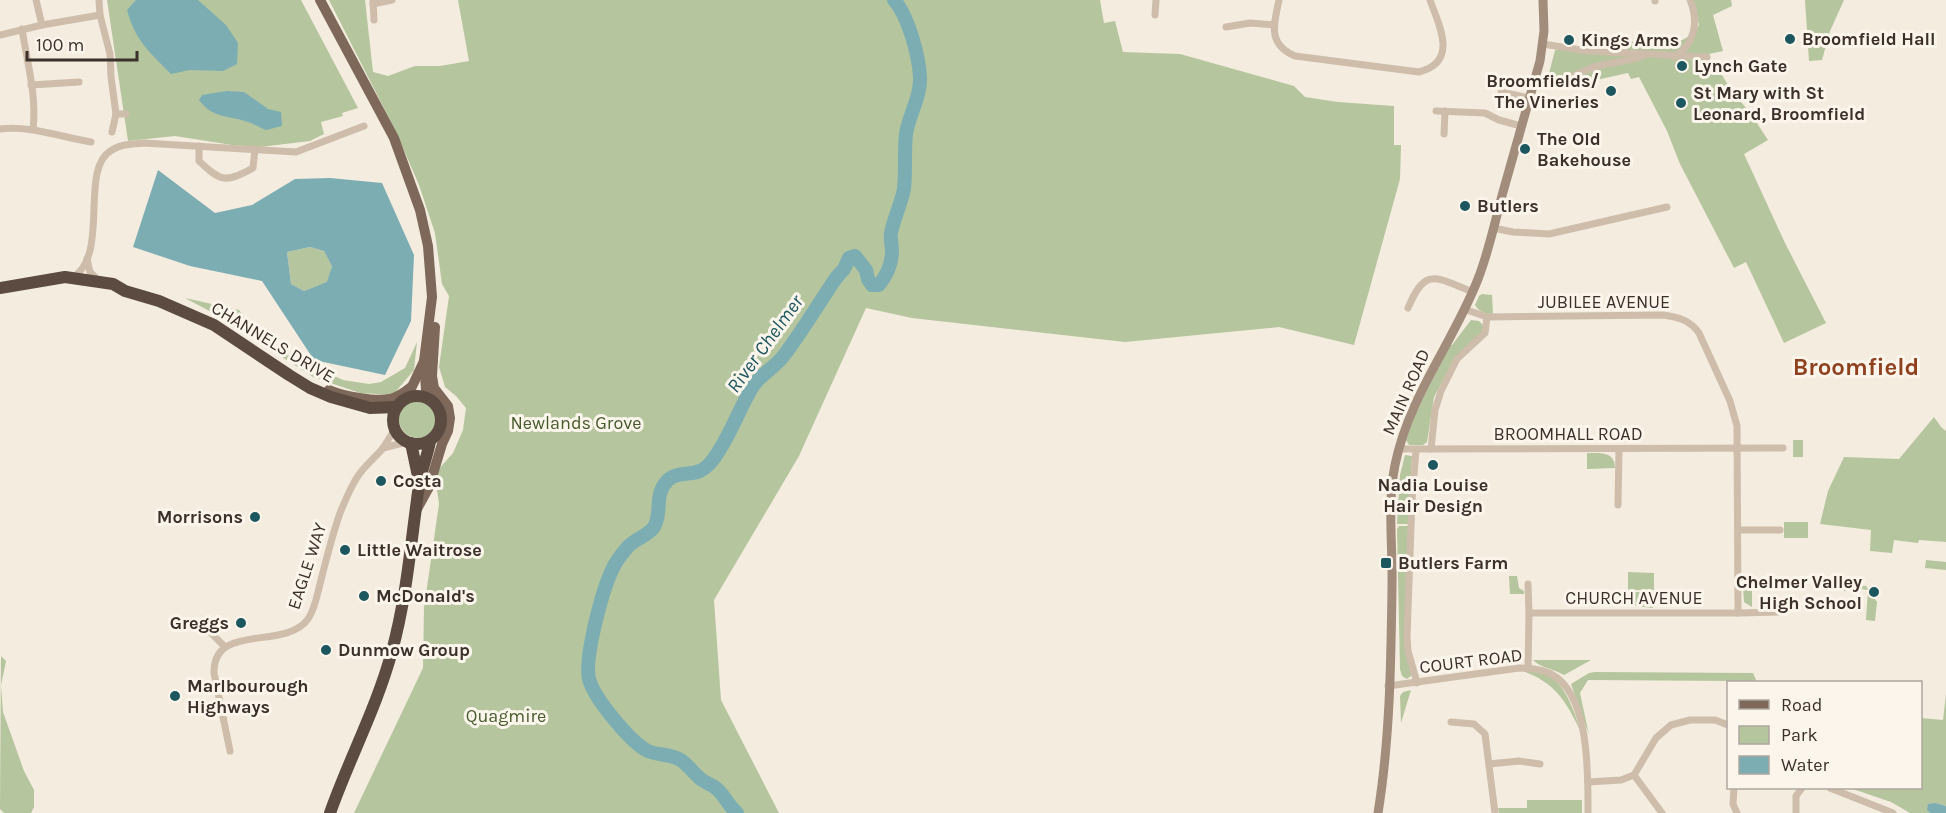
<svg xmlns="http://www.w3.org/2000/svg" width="1946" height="813" viewBox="0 0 1946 813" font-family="Karla,sans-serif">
	<rect width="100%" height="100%" fill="#f4ecdf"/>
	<g fill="#b5c59e">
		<polygon points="107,0 301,0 358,108 342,113 343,116 321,122 324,134 310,141 260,147 232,145 175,136 128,141"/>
		<polygon points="329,0 365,0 373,72 388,76 415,66 440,66 469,61 458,0 1100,0 1104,23 1115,21 1123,52 1180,54 1294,86 1305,97 1338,102 1394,106 1394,145 1401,145 1400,179 1354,345 1279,327 1125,342 912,318 866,308 799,456 714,600 721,700 779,813 354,813 423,668 424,608 439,504 437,490 437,471 453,453 463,430 466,408 456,396 445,387 439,367 449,296 442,284 435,233 419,185 397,134"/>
		<path d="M 1692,0 L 1731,0 L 1732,6 L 1713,15 L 1723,51 L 1704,55 L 1705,60 L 1716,65 L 1731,90 L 1751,114 L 1768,140 L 1744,154 L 1785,243 L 1826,323 L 1784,343 L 1746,262 L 1734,268 L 1680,164 L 1667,131 L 1639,77 L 1631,79 L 1628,73 L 1573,85 L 1545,89 L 1555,50 L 1654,39 L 1663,46 C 1677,43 1692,38 1699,25 Z"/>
		<polygon points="1805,0 1844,0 1830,31 1822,60 1809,61"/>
		<polygon points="310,247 324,251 332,265 328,282 304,291 291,284 287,252"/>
		<path d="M 1482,294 L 1492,295 L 1493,314 C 1485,314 1478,311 1475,305 L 1479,296 Z"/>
		<polygon points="185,298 239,310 254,329 290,356 343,380 369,384 381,382 405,368 417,342 414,370 393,395 360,393 313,377 215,314"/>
		<polygon points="1471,320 1479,321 1483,325 1483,331 1456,356 1434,397 1427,442 1423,445 1409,445 1406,440 1415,414 1450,345 1452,345"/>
		<circle cx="418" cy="419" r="19"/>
		<polygon points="1934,417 1941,427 1946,431 1946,542 1919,540 1918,543 1894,540 1892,553 1870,551 1871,530 1820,524 1828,491 1844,457 1899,459"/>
		<rect x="1793" y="440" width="10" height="17"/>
		<path d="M 1587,453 C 1600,453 1615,451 1615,468 L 1587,469 Z"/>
		<polygon points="1405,455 1412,456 1408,524 1397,524 1400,475"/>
		<rect x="1784" y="522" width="24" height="16"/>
		<polygon points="1399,526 1408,526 1409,667 1412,675 1407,679 1402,676 1400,669 1397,529"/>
		<polygon points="1926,560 1946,562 1946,570 1925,568"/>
		<polygon points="1628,572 1654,573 1654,590 1628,590"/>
		<polygon points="1509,576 1517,576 1519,588 1524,591 1524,594 1510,594"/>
		<polygon points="1832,583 1866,586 1877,602 1875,621 1866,620 1868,590 1846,587 1846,591 1831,590"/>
		<polygon points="1743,586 1752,587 1752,607 1744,602"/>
		<polygon points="1628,592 1653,592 1653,608 1628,605"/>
		<polygon points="1,656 6,661 1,685 3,712 24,771 34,790 34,807 31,813 4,813 0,809"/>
		<path d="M 1533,660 L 1591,660 L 1564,675 C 1554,669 1541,668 1533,660 Z"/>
		<path d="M 1517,669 C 1523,670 1530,669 1537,671 C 1563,676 1573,707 1580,730 C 1564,697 1553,681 1517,669 Z"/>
		<polygon points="1595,672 1753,673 1757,682 1734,681 1588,680 1580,693 1589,735 1571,684 1589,673"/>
		<polygon points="1411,690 1401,723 1400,696 1403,692"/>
		<polygon points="1946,694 1946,806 1936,803 1927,810 1930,813 1910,813 1891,802 1850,788 1920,788 1921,718 1943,720"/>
		<polygon points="1527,800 1582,800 1582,813 1499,813 1498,808 1527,808"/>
	</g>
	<g fill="#7cadb3" fill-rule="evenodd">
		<path d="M 136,0 L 198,0 L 226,25 L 238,43 L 237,64 L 223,71 L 190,70 L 171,74 C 148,50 136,42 127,10 Z"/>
		<path d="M 227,91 L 244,92 L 268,109 L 281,112 L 282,126 L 266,130 C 260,128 254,124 248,122 C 228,115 213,119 199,100 L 202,95 Z"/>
		<path d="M 158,170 L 215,213 L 252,205 L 295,179 L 330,178 L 382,183 L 414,255 L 411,321 L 385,375 L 314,360 L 262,281 L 190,266 L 133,247 ZM 310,247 L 324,251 L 332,266 L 327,282 L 304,291 L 291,284 L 287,252 Z"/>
		<polygon points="1936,803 1946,806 1946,813 1930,813 1927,810 1928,804"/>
	</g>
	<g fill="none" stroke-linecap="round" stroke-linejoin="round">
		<path stroke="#7cadb3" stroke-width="14" d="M 737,813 C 727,804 725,796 717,789 C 713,785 706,783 702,780 C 694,774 689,766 682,761 C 671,753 659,756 648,751 C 631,743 596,700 590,682 C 582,663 603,588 613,568 C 616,561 621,555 626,549 C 633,539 647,537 654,527 C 663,512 653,495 668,480 C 681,468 696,481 712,461 C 730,438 738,410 753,386 C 762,373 776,367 785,354 C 803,330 819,303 836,278 L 844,269 L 849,258 L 855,256 L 866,270 L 868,279 L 872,285 L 879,285 C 887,275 892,264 892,251 C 892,245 890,239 891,233 C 894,218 901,204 904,189 C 906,171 904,152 906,134 C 909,114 921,97 920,77 C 919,56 908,15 894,0"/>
		<g stroke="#cebdaa" stroke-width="7">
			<polyline points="36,0 42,25"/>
			<polyline points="99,0 100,15 110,54 111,77 116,114 112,132"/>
			<polyline points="373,0 374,20"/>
			<path d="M 1279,0 C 1274,24 1267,44 1295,56 L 1419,72 C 1459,62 1439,25 1430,0"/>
			<polyline points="1655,1 1655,0"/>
			<polyline points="373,4 392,0"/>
			<polyline points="1155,15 1156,0"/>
			<polyline points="1226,27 1250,23 1274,25"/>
			<path d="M 22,29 C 27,62 37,96 33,129"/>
			<polyline points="0,35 42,25 100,15"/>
			<polyline points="1543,44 1587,51 1707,57"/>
			<path d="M 1674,57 C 1695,44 1699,22 1690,0"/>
			<polyline points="31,85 79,82"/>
			<path d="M 1534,85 C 1557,89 1579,70 1601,65 C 1615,62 1629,61 1643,56"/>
			<polyline points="1501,92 1529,98"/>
			<polyline points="1436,111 1485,113 1499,120 1521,126"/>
			<polyline points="116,114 126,114"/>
			<path d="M 0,129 C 29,125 61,137 91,142"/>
			<polyline points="1444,134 1445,111"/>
			<path d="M 199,146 L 199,161 C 221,182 226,183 253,168 L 255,149"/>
			<polyline points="1493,228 1513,232 1549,234 1667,207"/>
			<polyline points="87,259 90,272 98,280"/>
			<path d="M 72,278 C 111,255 78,168 112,150 C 121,144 133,144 144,143 L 296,152 L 364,126"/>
			<path d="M 1408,308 C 1426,265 1436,278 1473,292"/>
			<path d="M 1464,309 L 1487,317 L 1663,315 C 1678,317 1690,320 1699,333 L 1730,401 L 1737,426 L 1738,613 L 1529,613 L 1528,668"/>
			<polyline points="383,448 407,442"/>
			<polyline points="1399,449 1783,448"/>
			<polyline points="1431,449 1435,410 1441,391 1457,359 1485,333 1487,317"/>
			<polyline points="1416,450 1412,500 1407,637 1408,651 1417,683"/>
			<polyline points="1618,505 1619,449"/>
			<polyline points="1738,530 1780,530"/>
			<polyline points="1528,584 1529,613"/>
			<polyline points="1738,613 1782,612"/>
			<polyline points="202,624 224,646"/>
			<path d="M 1388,686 L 1519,668 C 1529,668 1541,669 1551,674 C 1590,694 1588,775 1588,813"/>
			<polyline points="1451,722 1474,724 1485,734 1495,813"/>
			<path d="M 230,751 L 214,673 C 213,622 285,651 308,619 C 315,609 317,595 320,584 C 326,560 332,536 340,513 C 345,501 351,486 358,476 C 365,465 375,458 383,448 C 387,442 391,435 395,429"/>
			<polyline points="1489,764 1519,761 1540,764"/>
			<polyline points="1634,775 1662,813"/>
			<polyline points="1588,782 1621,780 1634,775 1656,738 1671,725 1690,720 1715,720 1728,725"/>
			<polyline points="1734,788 1733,804 1737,813"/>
			<polyline points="1830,788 1893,813"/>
			<polyline points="1796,813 1796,796 1802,788"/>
		</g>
		<path stroke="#a28c7b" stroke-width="9" d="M 1378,813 C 1390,739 1391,662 1392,587 C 1393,547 1387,504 1395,465 C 1409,396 1453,343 1478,279 C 1489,251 1495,221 1503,192 C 1515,148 1528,105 1540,61 L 1544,31 L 1543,0"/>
		<g stroke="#7d685a" stroke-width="10">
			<polyline points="320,0 394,138 420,210 428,246 432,297 424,361 426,390 431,400"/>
			<path d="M 329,390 C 343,396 375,402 390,399 C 398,397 405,392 411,387"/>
			<polyline points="409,393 424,361"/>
			<polyline points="417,509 429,487 442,444 448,431 450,418 448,406 434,388 432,376 435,327"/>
		</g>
		<g stroke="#5c4b40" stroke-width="12">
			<polyline points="0,288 65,277 113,284 125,291 159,301 214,325 289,375 310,388 331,397 370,408 397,407"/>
			<circle cx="417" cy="420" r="24"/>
			<polyline points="411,443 419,481"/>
			<path d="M 330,813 C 349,759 377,707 392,651 C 407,596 411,541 419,485 C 421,470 428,455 430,441"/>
		</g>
	</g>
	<g fill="#1c565f" stroke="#fbf5ec" stroke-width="2">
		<circle cx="1790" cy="39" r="6"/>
		<circle cx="1569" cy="40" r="6"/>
		<circle cx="1682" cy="66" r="6"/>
		<circle cx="1611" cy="91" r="6"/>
		<circle cx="1681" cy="103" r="6"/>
		<circle cx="1525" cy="149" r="6"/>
		<circle cx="1465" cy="206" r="6"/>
		<circle cx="1433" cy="465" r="6"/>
		<circle cx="381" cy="481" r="6"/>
		<circle cx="255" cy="517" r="6"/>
		<circle cx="345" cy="550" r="6"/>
		<rect x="1380" y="557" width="12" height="12" rx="3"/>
		<circle cx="1874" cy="592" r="6"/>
		<circle cx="364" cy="596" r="6"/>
		<circle cx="241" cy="623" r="6"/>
		<circle cx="326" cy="650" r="6"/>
		<circle cx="175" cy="696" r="6"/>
	</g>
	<g text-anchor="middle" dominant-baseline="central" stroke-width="6" stroke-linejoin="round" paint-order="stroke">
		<g font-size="18" font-weight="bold" fill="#3b302a" stroke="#fbf5ec" text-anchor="start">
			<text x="1802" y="39">Broomfield Hall</text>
			<text x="1581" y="40">Kings Arms</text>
			<text x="1694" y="66">Lynch Gate</text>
			<text x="1599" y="81" text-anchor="end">Broomfields/<tspan x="1599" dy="21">The Vineries</tspan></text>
			<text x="1693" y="93">St Mary with St<tspan x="1693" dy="21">Leonard, Broomfield</tspan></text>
			<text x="1537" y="139">The Old<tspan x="1537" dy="21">Bakehouse</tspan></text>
			<text x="1477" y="206">Butlers</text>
			<text x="393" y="481">Costa</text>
			<text x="1433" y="485" text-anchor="middle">Nadia Louise<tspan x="1433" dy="21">Hair Design</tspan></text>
			<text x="243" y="517" text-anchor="end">Morrisons</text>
			<text x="357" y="550">Little Waitrose</text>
			<text x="1398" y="563">Butlers Farm</text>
			<text x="1862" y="582" text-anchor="end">Chelmer Valley<tspan x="1862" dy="21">High School</tspan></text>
			<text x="376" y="596">McDonald's</text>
			<text x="229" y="623" text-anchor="end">Greggs</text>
			<text x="338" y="650">Dunmow Group</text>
			<text x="187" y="686">Marlbourough<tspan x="187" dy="21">Highways</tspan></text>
		</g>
		<g font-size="18" fill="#3b302a" stroke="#fbf5ec">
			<text x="1604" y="302">JUBILEE AVENUE</text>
			<text transform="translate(273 342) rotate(31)">CHANNELS DRIVE</text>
			<text transform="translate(1406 392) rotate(-66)">MAIN ROAD</text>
			<text x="1568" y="434">BROOMHALL ROAD</text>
			<text transform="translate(307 566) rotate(-72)">EAGLE WAY</text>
			<text x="1634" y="598">CHURCH AVENUE</text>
			<text transform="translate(1471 661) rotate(-7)">COURT ROAD</text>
		</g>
		<g font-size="18" fill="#465b2c" stroke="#fbf5ec">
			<text x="576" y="423">Newlands Grove</text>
			<text x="506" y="716">Quagmire</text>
		</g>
		<g font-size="20" font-style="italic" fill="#1c565f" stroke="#fbf5ec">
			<text transform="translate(765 344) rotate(-54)">River Chelmer</text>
		</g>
		<g font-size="24" font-weight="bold" fill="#8f411e" stroke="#fbf5ec">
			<text x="1856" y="367">Broomfield</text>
		</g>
	</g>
	<rect x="1727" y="681" width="195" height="108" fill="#fbf5ec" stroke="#aea69e" stroke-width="1.5"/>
	<rect x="1739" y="700" width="30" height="9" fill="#7d685a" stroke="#aea69e" stroke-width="1.5"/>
	<text x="1781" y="711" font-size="18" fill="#3b302a">Road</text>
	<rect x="1739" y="726" width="30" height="18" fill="#b5c59e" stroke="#aea69e" stroke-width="1.5"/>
	<text x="1781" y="741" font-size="18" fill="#3b302a">Park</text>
	<rect x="1739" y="756" width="30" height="18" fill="#7cadb3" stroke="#aea69e" stroke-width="1.5"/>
	<text x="1781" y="771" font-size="18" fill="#3b302a">Water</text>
	<path d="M27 51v9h110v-9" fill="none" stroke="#3b302a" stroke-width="3"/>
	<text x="36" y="51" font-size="18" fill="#3b302a" stroke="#fbf5ec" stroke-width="4.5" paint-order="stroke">100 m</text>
</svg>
